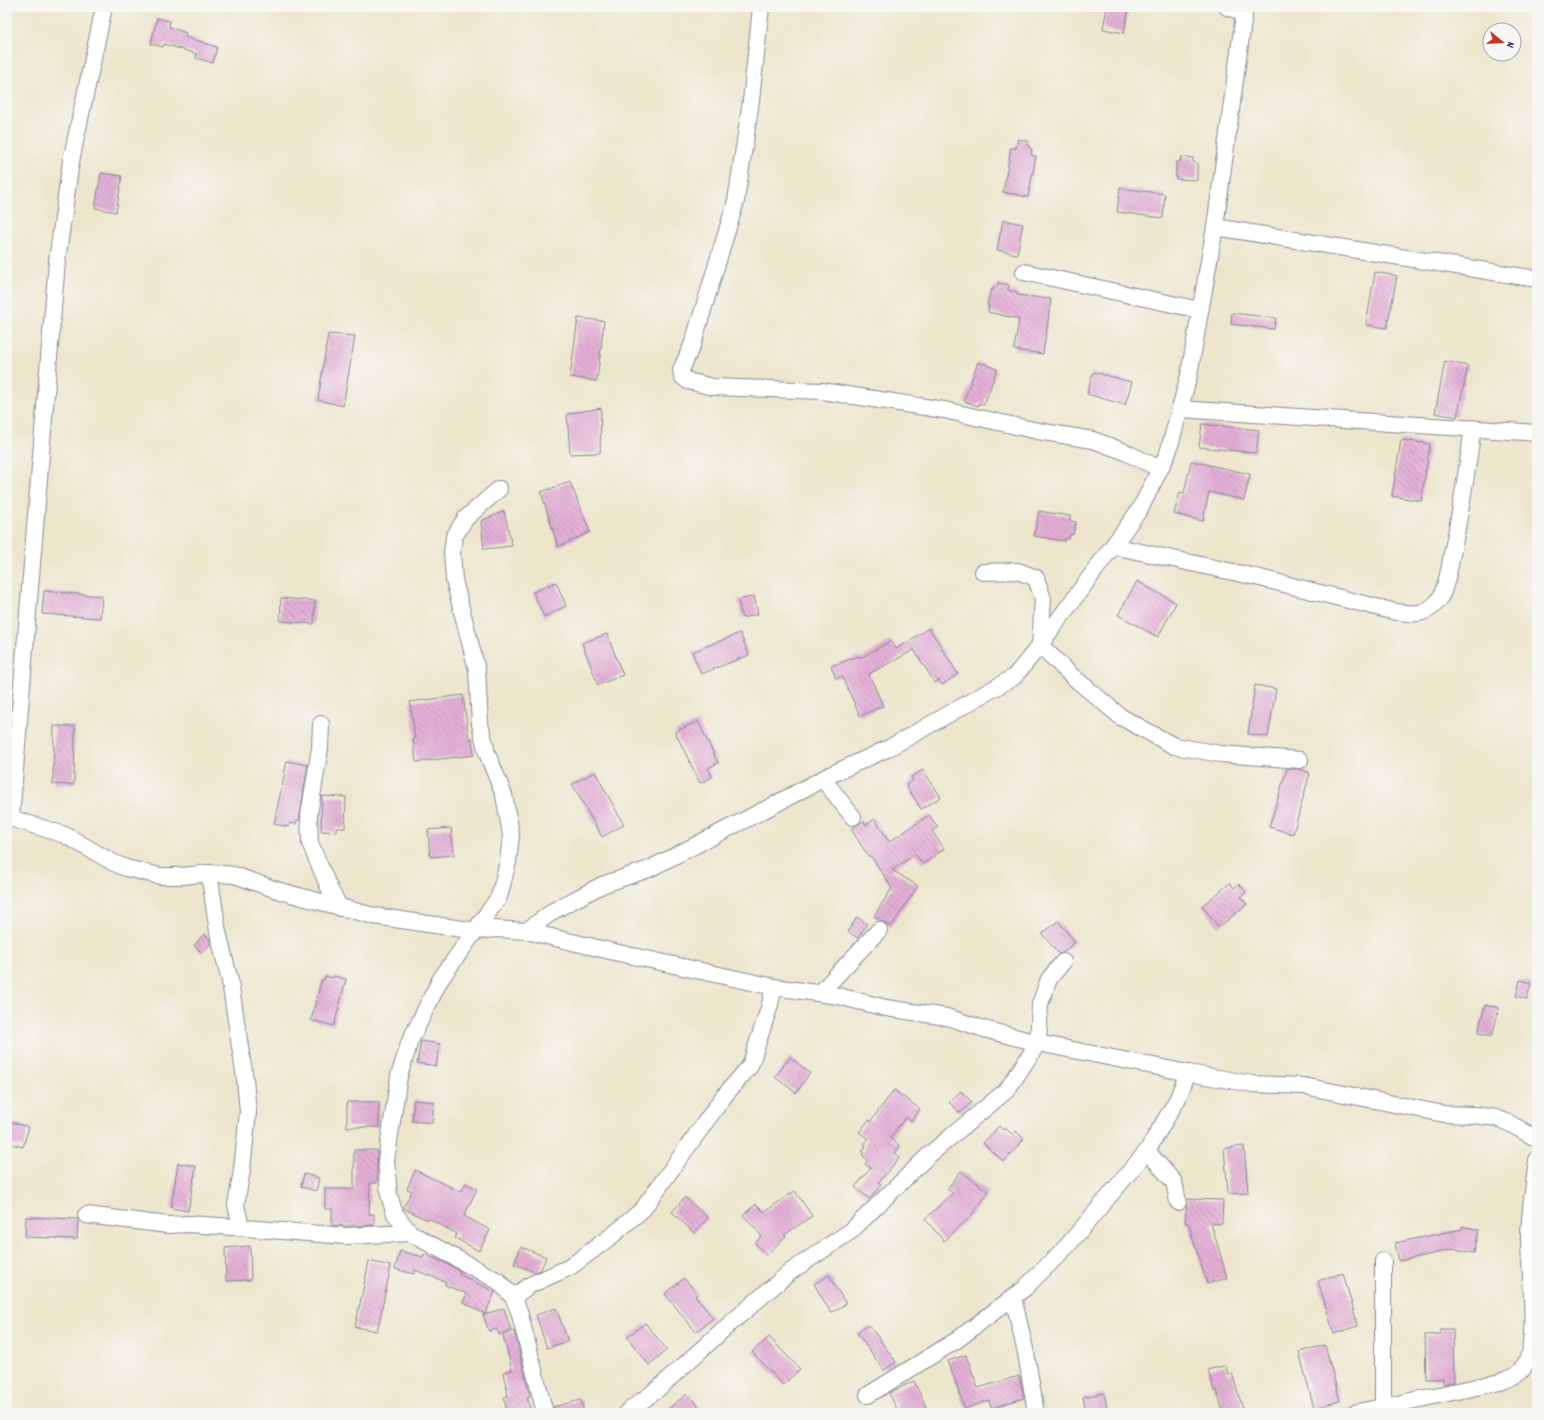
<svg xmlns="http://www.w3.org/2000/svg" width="1544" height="1420" viewBox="0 0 1544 1420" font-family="Dekko,sans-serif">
	<defs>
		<pattern id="building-back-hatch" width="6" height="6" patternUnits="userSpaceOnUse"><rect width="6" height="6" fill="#e4afd6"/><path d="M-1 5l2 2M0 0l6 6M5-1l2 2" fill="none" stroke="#b88fb1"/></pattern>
	</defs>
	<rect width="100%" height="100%" fill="#f6f6f2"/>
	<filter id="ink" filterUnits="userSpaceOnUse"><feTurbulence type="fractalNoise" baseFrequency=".025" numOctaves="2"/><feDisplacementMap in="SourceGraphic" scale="8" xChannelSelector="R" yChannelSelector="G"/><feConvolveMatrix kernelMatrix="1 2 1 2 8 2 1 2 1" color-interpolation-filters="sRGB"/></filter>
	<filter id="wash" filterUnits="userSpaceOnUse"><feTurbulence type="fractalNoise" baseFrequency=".012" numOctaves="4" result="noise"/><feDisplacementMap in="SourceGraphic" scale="16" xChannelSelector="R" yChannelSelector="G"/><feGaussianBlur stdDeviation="0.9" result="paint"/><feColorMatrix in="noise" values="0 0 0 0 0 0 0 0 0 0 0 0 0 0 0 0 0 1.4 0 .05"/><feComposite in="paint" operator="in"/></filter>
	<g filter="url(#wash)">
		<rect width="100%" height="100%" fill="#ede6cc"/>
		<g id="blocks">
			<g fill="url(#building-back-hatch)">
				<polygon points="1107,7 1129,7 1124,33 1103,29"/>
				<polygon points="157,18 170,21 169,27 186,33 185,37 217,47 213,63 196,58 197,54 164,44 163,47 151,44"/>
				<polygon points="1018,139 1028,141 1029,148 1032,149 1031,155 1036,156 1028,197 1003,192 1011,148 1016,148"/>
				<polygon points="1181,157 1193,158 1193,162 1197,163 1197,180 1176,179 1176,162 1180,162"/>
				<polygon points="101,173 122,176 116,212 95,208"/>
				<polygon points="1120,188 1165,194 1163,218 1117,212"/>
				<polygon points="1003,220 1023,224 1017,254 997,250"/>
				<polygon points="1375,272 1397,276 1387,328 1366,325"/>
				<polygon points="998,283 1009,285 1008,290 1017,292 1017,295 1051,299 1043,354 1014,350 1019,319 988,312 989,306 987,305 991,290 993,290 994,286 997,287"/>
				<polygon points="1232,313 1276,318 1274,329 1231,324"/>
				<polygon points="578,318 604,321 597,381 570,377"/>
				<polygon points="328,334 355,336 343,406 318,400"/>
				<polygon points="1445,361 1468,366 1457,417 1435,413"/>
				<polygon points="978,362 997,369 984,405 979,403 978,406 964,401"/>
				<polygon points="1093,372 1132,382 1125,405 1087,394"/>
				<polygon points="601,408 600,453 570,454 567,414"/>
				<polygon points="1202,424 1259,430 1256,453 1199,447"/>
				<polygon points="1401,440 1430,444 1421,501 1392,496"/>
				<polygon points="1191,461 1250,474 1244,500 1209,492 1203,521 1174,514 1180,492 1184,493"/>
				<polygon points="570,482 590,532 558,547 541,492"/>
				<polygon points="504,511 512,546 484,549 481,521"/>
				<polygon points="1039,511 1070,516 1070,521 1076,522 1073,535 1070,534 1069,539 1066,538 1065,541 1034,536"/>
				<polygon points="1137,581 1176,603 1158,637 1118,615"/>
				<polygon points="556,582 566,606 544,617 533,592"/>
				<polygon points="44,591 102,596 100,618 42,614"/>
				<polygon points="754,596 758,614 742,618 738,600"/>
				<polygon points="281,598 315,601 314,624 280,621"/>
				<polygon points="929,628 958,674 942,685 939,680 935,683 914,650 869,674 883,706 860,716 842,676 836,679 831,666 859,656 860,658 891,641 896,649"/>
				<polygon points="740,633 749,655 701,674 692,652"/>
				<polygon points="607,634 623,675 598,685 582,643"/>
				<polygon points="1255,685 1276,689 1268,737 1248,734"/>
				<polygon points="463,695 469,739 472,738 474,755 416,762 413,738 415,738 410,702"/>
				<polygon points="698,721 718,763 708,768 712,777 700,783 675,732"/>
				<polygon points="54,726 75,726 74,785 53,784"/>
				<polygon points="287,761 308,765 299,821 297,820 296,824 290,823 289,827 274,824"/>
				<polygon points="1287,769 1300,769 1310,773 1293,834 1269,827"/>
				<polygon points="923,770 941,797 921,809 906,785 913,780 911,777"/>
				<polygon points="595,772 624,825 602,837 572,784"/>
				<polygon points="322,796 346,797 345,828 336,828 336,832 321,831"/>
				<polygon points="929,815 938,827 932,831 944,849 923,864 915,854 892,870 918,886 891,927 874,916 892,888 871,856 869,857 851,829 864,821 866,825 875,819 889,842"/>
				<polygon points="451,828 454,855 430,857 428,830"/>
				<polygon points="1230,883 1234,888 1239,884 1246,892 1241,897 1247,904 1219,927 1202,906"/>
				<polygon points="857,917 867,924 858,938 848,932"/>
				<polygon points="1058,921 1075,942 1063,953 1059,954 1042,934"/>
				<polygon points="204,934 210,939 211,943 202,953 194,945"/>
				<polygon points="325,976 333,978 334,976 346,979 334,1026 311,1020 322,979 324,980"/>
				<polygon points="1520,980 1531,983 1527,999 1516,996"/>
				<polygon points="1485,1005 1499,1008 1492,1036 1478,1033"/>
				<polygon points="421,1041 440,1044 436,1066 417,1063"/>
				<polygon points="790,1057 810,1073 796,1093 775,1077"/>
				<polygon points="894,1090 920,1109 911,1121 906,1117 890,1138 900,1146 895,1153 900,1157 878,1183 881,1185 869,1199 855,1187 871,1168 865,1164 868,1160 862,1155 864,1153 862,1152 866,1146 864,1145 868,1139 859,1132 869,1120 870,1122"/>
				<polygon points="961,1091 972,1102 960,1113 949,1102"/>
				<polygon points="414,1100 434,1102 432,1123 412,1121"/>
				<rect x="347" y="1102" width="32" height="25"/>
				<polygon points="7,1121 29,1127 23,1147 7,1143"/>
				<polygon points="999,1126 1003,1130 1005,1128 1013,1135 1016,1131 1024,1139 1004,1162 983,1143"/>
				<polygon points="1244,1146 1248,1193 1228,1194 1224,1148"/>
				<polygon points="354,1150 377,1150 377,1183 370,1183 369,1214 374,1214 374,1225 346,1226 332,1225 332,1209 325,1209 325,1189 354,1189"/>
				<polygon points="178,1163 196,1166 188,1211 171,1208"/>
				<polygon points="415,1170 461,1192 466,1183 477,1189 464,1216 490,1230 479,1251 455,1238 457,1234 428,1218 427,1220 403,1208 412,1191 407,1189"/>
				<polygon points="961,1171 989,1192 971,1216 944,1241 925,1219 953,1193 947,1189"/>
				<polygon points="304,1174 319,1178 316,1191 301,1187"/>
				<polygon points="795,1191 812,1216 784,1235 786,1236 766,1255 755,1243 762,1236 743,1215 756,1204 764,1212"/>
				<polygon points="685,1197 708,1218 694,1233 672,1212"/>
				<polygon points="1187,1199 1223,1200 1222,1224 1211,1223 1227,1278 1207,1284 1188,1223 1185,1223"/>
				<polygon points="26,1217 78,1219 77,1239 25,1237"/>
				<polygon points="1462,1226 1479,1230 1474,1253 1455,1249 1399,1261 1395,1243 1462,1229"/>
				<polygon points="250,1246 251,1280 226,1281 225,1248"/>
				<polygon points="521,1247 546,1257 541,1270 535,1272 514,1264"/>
				<polygon points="400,1251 423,1257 424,1254 441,1261 460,1271 459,1274 495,1292 485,1314 463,1302 467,1294 445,1285 446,1282 415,1270 414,1274 395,1269"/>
				<polygon points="369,1261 391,1266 377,1331 355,1327"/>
				<polygon points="1343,1273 1358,1326 1334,1334 1318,1281"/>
				<polygon points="829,1275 846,1304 831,1313 814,1284"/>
				<polygon points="684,1278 698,1294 695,1296 713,1318 696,1332 665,1294"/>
				<polygon points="504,1308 511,1330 499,1335 497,1329 489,1331 483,1315"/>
				<polygon points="556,1308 568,1341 547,1348 536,1315"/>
				<polygon points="645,1323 667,1350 649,1365 627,1337"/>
				<polygon points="869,1325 896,1362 884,1370 857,1333"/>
				<polygon points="1441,1329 1453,1329 1454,1382 1445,1384 1443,1384 1443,1379 1426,1379 1425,1335 1441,1334"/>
				<polygon points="514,1331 530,1396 527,1397 531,1413 507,1413 504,1397 508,1396 503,1372 512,1370 503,1335"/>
				<polygon points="769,1337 800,1369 783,1385 752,1352"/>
				<polygon points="1325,1345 1340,1401 1314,1408 1299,1352"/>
				<polygon points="966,1355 978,1388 1019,1376 1024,1398 991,1408 989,1400 965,1409 948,1361"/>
				<polygon points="1226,1365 1228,1375 1232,1373 1244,1413 1223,1413 1217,1390 1214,1391 1208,1370"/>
				<polygon points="914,1381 929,1413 899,1413 889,1393"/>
				<polygon points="688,1393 704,1413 663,1413"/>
				<polygon points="1104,1393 1108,1413 1086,1413 1083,1397"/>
				<polygon points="581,1400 584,1413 554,1413 553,1407"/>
			</g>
		</g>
	</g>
	<g filter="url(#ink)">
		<use href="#blocks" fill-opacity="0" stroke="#848a95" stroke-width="1"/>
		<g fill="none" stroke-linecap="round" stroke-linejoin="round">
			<g stroke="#848a95" stroke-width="18">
				<g id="street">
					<polyline points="761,7 751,101 736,201 693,343 681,370 682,376 688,381 713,387 822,391 944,410 1038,431 1093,440 1123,451 1160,469"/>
					<polyline points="1227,7 1244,13"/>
					<polyline points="1215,227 1537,279"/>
					<polyline points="1024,272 1200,310"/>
					<polyline points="1180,409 1537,433"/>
					<polyline points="499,489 465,519 454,537 452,552 454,580 477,670 480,724 487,753 504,795 511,835 508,862 499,897 440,980 410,1041 399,1076 386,1161 389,1195 395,1214 410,1233 498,1281 513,1297 519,1311 545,1413"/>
					<path d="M 1113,546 L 1256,577 L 1396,612 C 1413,614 1426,616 1438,601 C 1445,592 1450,566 1452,554 C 1461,512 1467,470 1473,428"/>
					<polyline points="983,572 1018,571 1036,578 1043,599 1040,645 1072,676 1121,717 1174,746 1221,754 1300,760"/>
					<polyline points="321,724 320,748 309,815 310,843 330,890 340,908"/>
					<polyline points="823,779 853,817"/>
					<polyline points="7,817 65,835 114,863 126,868 160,876 183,876 209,873 234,875 280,891 374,916 476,931 495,929 526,931 610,951 774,987 838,996 886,1008 947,1017 984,1029 1038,1043 1188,1073 1253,1084 1304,1086 1444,1114 1474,1115 1496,1118 1511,1124 1537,1139"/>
					<polyline points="11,818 57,261 71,161 104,7"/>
					<polyline points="209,873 218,932 230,981 245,1079 248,1112 242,1170 236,1205 241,1227"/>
					<polyline points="526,931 555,910 602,885 649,869 768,808 830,775 889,748 1014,677 1040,645 1140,509 1168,453 1189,375 1215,227 1245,7"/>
					<polyline points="820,993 879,930"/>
					<polyline points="1147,1151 1174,1182 1178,1202"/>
					<polyline points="86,1215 168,1225 188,1224 219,1226 346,1236 410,1233"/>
					<polyline points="513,1297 530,1285 570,1267 614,1234 643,1209 724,1096 750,1066 769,1008 774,987"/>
					<polyline points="1013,1297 1026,1353 1036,1413"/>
					<polyline points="868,1395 957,1340 1025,1288 1068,1245 1147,1151 1177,1100 1188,1073"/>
					<polyline points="1383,1407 1383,1261"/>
					<polyline points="626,1413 659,1388 725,1328 790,1272 851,1231 929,1155 1007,1090 1038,1043 1040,1004 1049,979 1063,962"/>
					<path d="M 1354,1413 L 1500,1382 C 1508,1379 1515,1377 1521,1371 C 1541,1348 1529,1270 1529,1239 C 1529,1214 1534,1186 1537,1160"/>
				</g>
			</g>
			<use href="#street" stroke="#fff" stroke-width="16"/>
		</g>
	</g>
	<rect width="1544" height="1420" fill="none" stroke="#f6f6f2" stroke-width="24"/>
	<g transform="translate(1502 42) rotate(108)"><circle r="19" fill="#f6f6f2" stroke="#9ea6b7"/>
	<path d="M0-3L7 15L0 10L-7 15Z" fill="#c8321e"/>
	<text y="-6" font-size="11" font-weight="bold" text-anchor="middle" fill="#1b2f5e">N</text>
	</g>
</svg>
